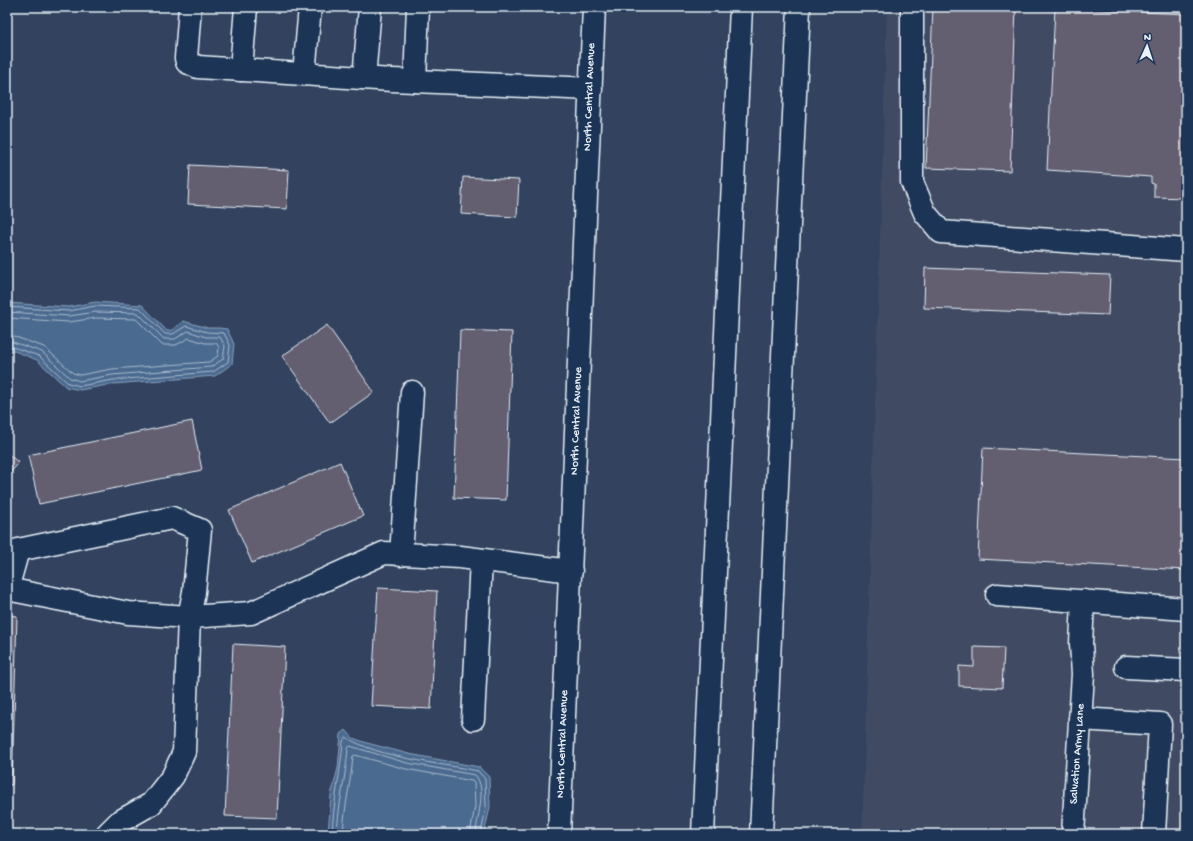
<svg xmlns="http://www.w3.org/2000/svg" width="1193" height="841" viewBox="0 0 1193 841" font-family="'Gochi Hand',sans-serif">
	<rect width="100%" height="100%" fill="#32425f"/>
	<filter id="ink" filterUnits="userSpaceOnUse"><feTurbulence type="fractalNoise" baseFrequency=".025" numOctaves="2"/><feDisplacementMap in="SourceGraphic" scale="8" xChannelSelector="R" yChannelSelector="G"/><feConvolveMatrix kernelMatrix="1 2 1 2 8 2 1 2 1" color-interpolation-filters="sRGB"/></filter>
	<g filter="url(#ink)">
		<polygon fill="#414b64" points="887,7 1186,7 1186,834 1084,834 1094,686 1095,685 1095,662 1094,662 1092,644 1095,590 1073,588 1070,644 1072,674 1061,834 862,834"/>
		<g fill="#4b6b90" stroke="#8aa1ba">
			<polygon points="95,302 142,305 167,331 172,330 183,321 208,328 219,328 227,329 234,344 232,364 215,376 113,384 80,390 66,387 37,360 7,348 7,303 69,307"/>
			<polygon points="346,730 353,738 367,743 409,754 479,767 489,777 490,807 484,834 328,834 331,795 338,768 341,734"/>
		</g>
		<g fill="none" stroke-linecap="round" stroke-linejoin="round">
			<g stroke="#a9bbce" stroke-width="1">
				<polyline points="7,307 69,311 95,306 140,308 165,334 173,334 186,326 207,332 224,333 230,345 228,362 213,372 113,380 80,386 68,383 39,356 7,345"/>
				<polyline points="7,312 69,316 96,312 138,313 164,339 175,339 188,331 206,337 220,337 225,346 223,359 211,367 112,375 80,381 70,378 42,352 7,340"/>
				<polyline points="7,318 69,322 96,318 136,319 162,345 176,345 189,338 205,343 216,343 219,347 218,356 209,362 112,369 80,375 73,373 44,347 7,334"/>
				<path d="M 332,834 C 333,802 341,772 343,741 L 346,737 C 378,758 439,763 478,771 L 485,779 L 486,807 L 481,834"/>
				<path d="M 337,834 C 338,805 346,777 348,748 L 350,746 L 407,763 L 475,775 C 488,789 476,818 476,834"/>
				<path d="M 343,834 C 344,807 351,783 353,756 L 355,755 L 406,769 L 472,781 L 474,783 L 475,806 L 470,834"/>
			</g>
		</g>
		<g fill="#635f71" stroke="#e8f1f8">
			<polygon points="933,7 1016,7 1010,171 926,168"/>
			<polygon points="1055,8 1186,14 1186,198 1154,197 1154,184 1151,183 1151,177 1047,170"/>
			<polygon points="190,165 289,170 287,209 188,204"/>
			<polygon points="463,177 519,180 517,217 461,214"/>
			<polygon points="925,268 1110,275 1108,315 924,308"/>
			<polygon points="327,325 374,392 330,423 282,356"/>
			<polygon points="460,330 512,332 506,500 454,498"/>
			<polygon points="192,421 202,470 39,504 28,455"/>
			<polygon points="983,448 1186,458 1186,570 978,559"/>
			<polygon points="7,453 19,463 7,476"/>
			<polygon points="340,462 363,516 252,563 229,510"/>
			<polygon points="378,588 437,591 431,709 371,706"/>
			<polygon points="7,615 17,616 12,785 7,785"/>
			<polygon points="233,644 285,647 277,818 225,816"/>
			<polygon points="974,647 1004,648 1002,688 959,686 959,666 974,667"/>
		</g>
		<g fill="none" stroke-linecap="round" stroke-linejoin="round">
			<g stroke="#e8f1f8" stroke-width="25">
				<g id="minor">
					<polyline points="190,7 186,58 187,62 198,67 392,80 591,89"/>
					<polyline points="912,7 912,182 925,213 941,232 1186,250"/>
					<polyline points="241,70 246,7"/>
					<polyline points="304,74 310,7"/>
					<polyline points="364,78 370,7"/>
					<polyline points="415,81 418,7"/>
					<polygon points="172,518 200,530 194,592 189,617 128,613 7,589 18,550"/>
					<polyline points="401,555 412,392"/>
					<polyline points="997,595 1186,609"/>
					<polyline points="1126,667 1186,670"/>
					<polyline points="473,719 481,560"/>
					<polyline points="1080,719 1160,724 1154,834"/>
					<polyline points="107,834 119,822 151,804 173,776 184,752 189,617 251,613 384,553 460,557 571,571"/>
					<polyline points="559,834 594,7"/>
					<polyline points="1073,834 1083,674 1081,644 1083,601"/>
				</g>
			</g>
			<g stroke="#e8f1f8" stroke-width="25">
				<g id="highway">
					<polyline points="703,834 741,7"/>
					<polyline points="761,834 799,7"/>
				</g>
			</g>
			<use href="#minor" stroke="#1d3557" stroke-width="22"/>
			<use href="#highway" stroke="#1d3557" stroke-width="22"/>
		</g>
	</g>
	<g text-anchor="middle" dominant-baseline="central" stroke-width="4" stroke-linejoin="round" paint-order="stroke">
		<g font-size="12" fill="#e8f1f8" stroke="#1d3557">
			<text transform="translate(590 97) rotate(-88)">North Central Avenue</text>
			<text transform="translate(577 421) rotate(-88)">North Central Avenue</text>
			<text transform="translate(563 744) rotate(-88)">North Central Avenue</text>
			<text transform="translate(1078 754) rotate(-86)">Salvation Army Lane</text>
		</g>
	</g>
	<rect width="1193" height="841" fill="none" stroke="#1d3557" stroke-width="24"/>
	<rect x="12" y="12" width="1169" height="817" fill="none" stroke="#e8f1f8" stroke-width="1.5" filter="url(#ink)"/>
	<g transform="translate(1147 46) rotate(3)" stroke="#1d3557" stroke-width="3" paint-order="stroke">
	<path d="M0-3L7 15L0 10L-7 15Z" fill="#e8f1f8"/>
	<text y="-6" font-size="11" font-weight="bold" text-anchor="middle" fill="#e8f1f8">N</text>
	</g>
</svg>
